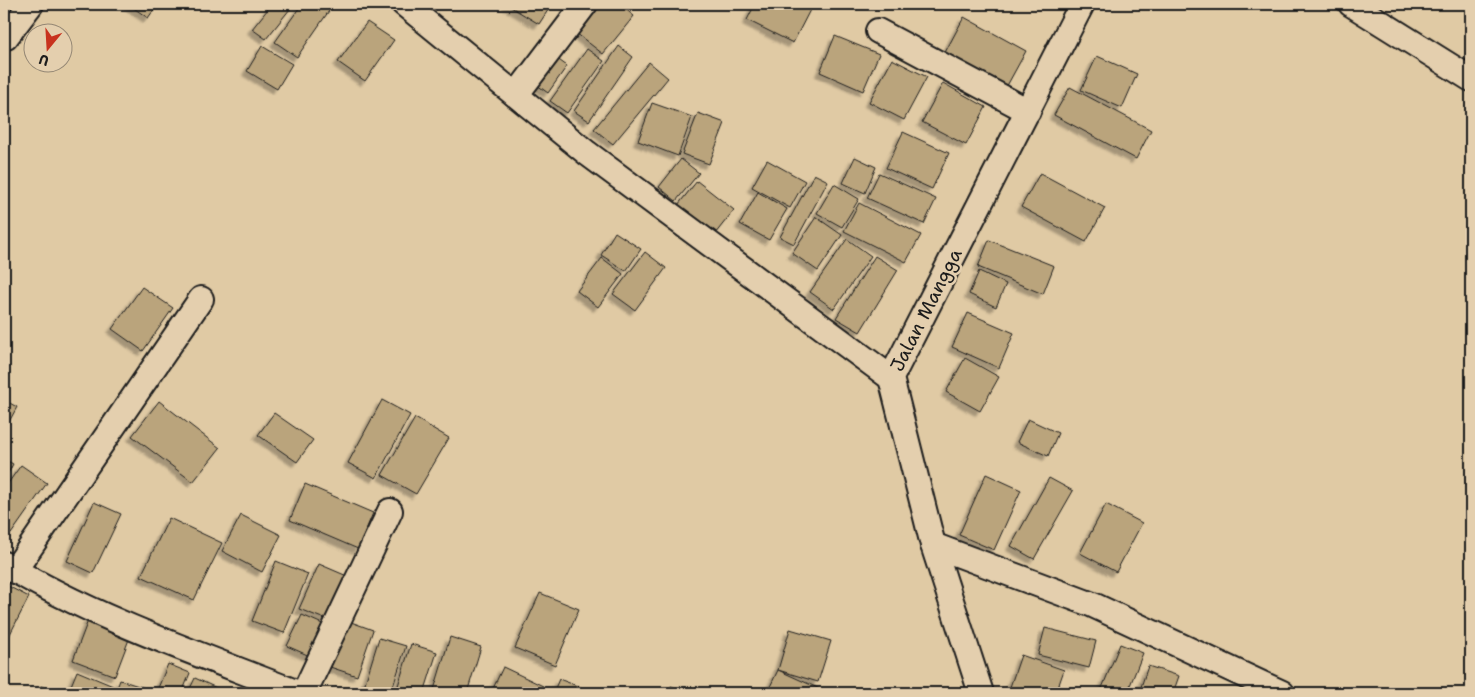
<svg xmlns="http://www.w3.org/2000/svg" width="1475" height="697" viewBox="0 0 1475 697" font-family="'Shantell Sans',sans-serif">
	<defs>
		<filter id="shadow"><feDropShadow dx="-4.5" dy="4.5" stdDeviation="1" flood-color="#0004"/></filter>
	</defs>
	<rect width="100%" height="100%" fill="#e0caa4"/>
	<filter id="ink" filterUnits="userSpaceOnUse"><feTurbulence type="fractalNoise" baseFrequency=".02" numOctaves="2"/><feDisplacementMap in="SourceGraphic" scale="10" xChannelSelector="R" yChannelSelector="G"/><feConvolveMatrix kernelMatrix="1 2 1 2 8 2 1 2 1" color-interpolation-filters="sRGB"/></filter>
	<g filter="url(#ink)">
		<g fill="#baa47c" stroke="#1c1c1c" filter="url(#shadow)">
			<polygon points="4,4 22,4 4,26"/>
			<polygon points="128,4 158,4 148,18"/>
			<polygon points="272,4 294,4 266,39 252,29"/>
			<polygon points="302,4 325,4 331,8 297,57 275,42"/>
			<polygon points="506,4 552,4 539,24"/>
			<polygon points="599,4 619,4 634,16 603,54 576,33"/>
			<polygon points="755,4 813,4 793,43 747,20"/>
			<polygon points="964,17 1026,51 1003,93 941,60"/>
			<polygon points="367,22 394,40 365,81 338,62"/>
			<polygon points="835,36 879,54 863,91 820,72"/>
			<polygon points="262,46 292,64 277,89 247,71"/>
			<polygon points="619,46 633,57 589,121 574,111"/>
			<polygon points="587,49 604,61 567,113 550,101"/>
			<polygon points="552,55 567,66 548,93 533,82"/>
			<polygon points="1097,56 1137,74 1122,108 1081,90"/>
			<polygon points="892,59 927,77 904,120 869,102"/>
			<polygon points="649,62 668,78 613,144 594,129"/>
			<polygon points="943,83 986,107 966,145 922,122"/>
			<polygon points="1070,87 1151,130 1136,159 1054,115"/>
			<polygon points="652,103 692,117 678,156 638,141"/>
			<polygon points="698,113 725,123 709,164 682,154"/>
			<polygon points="903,132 949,153 932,189 886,168"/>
			<polygon points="855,157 876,167 865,193 843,183"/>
			<polygon points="681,159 699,173 676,201 659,187"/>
			<polygon points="767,160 805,181 790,208 752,187"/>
			<polygon points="879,173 936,199 924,224 867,198"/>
			<polygon points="1040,173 1105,208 1086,242 1021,207"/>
			<polygon points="814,174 828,181 794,244 780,237"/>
			<polygon points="697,181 734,210 715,234 678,205"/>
			<polygon points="834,184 859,199 842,227 817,213"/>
			<polygon points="758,192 787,209 769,240 740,224"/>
			<polygon points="859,203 921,235 906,262 844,231"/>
			<polygon points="816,217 842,235 818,271 792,253"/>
			<polygon points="615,232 641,249 626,271 601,255"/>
			<polygon points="847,239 871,256 834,309 810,292"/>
			<polygon points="989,240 1054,266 1043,294 978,267"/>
			<polygon points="645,252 666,268 635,310 613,294"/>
			<polygon points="875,256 898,270 860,332 836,318"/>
			<polygon points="602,258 623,274 598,307 577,291"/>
			<polygon points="979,271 1006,284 996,307 969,294"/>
			<polygon points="142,287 173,308 143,351 112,329"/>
			<polygon points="968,313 1014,333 999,368 952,347"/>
			<polygon points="965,358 999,377 980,411 946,392"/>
			<polygon points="4,400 17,407 4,431"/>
			<polygon points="382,400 410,415 376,478 348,463"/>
			<polygon points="159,401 220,448 193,482 132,436"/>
			<polygon points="274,413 313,440 297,462 258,435"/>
			<polygon points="415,418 449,438 416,494 382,475"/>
			<polygon points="1028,419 1058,433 1048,456 1017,442"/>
			<polygon points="4,459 13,464 4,481"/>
			<polygon points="21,465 47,483 11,534 4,529 4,489"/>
			<polygon points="986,474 1021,490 994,550 959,535"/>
			<polygon points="1049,478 1073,491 1034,559 1011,546"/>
			<polygon points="305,484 373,513 358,549 290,520"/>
			<polygon points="94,502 121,514 93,573 67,561"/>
			<polygon points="1106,504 1142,523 1116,572 1080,553"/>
			<polygon points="241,515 281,535 262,572 222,551"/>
			<polygon points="169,518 222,543 194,600 141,576"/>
			<polygon points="276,561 308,574 284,633 252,621"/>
			<polygon points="319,564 354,579 335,623 299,609"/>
			<polygon points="4,584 29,597 9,636 4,633"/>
			<polygon points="540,593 579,609 555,665 515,648"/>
			<polygon points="302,615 327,626 312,657 287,646"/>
			<polygon points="89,618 131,634 115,676 73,660"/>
			<polygon points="340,618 373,630 357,676 324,665"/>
			<polygon points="1045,628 1096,641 1089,668 1038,655"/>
			<polygon points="790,629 831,641 818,682 778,670"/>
			<polygon points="450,637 481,647 467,693 433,693"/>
			<polygon points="379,638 406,646 391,693 362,693"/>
			<polygon points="411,644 437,652 424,693 410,693 397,689"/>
			<polygon points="1120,644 1143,653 1127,693 1100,693"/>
			<polygon points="1021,655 1064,670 1056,693 1019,693 1009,690"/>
			<polygon points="168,664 190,673 182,693 156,693"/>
			<polygon points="1148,666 1179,676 1173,693 1139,693"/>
			<polygon points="503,667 543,686 539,693 491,693"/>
			<polygon points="778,670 820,689 818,693 767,693"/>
			<polygon points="77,671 113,686 110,693 68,693"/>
			<polygon points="195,678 223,691 222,693 188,693"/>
			<polygon points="559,679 593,692 592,693 553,693"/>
			<polygon points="120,680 145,688 143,693 115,693"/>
			<polygon points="41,686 57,693 37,693"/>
			<polygon points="671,686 687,693 668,693"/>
		</g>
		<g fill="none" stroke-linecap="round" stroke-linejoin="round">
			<g stroke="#1c1c1c" stroke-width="28">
				<g id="street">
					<polyline points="404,4 587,153 891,378"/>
					<polyline points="1351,4 1471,79"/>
					<polyline points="878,31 1028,111"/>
					<polyline points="6,37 31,4"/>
					<polyline points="516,95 585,4"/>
					<polyline points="933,545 1093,605 1282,693"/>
					<path d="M 4,564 C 96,619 199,654 298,693"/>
					<polyline points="14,571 201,299"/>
					<polyline points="304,693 390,511"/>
					<polyline points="981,693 933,545 891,378 1082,4"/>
				</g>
			</g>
			<use href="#street" stroke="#e4cfae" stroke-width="24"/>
		</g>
	</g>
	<g text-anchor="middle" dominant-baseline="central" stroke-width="5" stroke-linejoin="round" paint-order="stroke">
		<g font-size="19" fill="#1c1c1c" stroke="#e4cfae">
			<text transform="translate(926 310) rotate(-63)">Jalan Mangga</text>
		</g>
	</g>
	<rect width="1475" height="697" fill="none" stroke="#e4cfae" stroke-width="20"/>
	<rect x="10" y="10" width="1455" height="677" fill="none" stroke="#1c1c1c" stroke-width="2" filter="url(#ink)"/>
	<g transform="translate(48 48) rotate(198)"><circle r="24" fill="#e4cfae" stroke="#948774"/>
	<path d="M0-4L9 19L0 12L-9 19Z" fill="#c8321e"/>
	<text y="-8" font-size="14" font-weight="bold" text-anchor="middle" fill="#1c1c1c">U</text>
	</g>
</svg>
